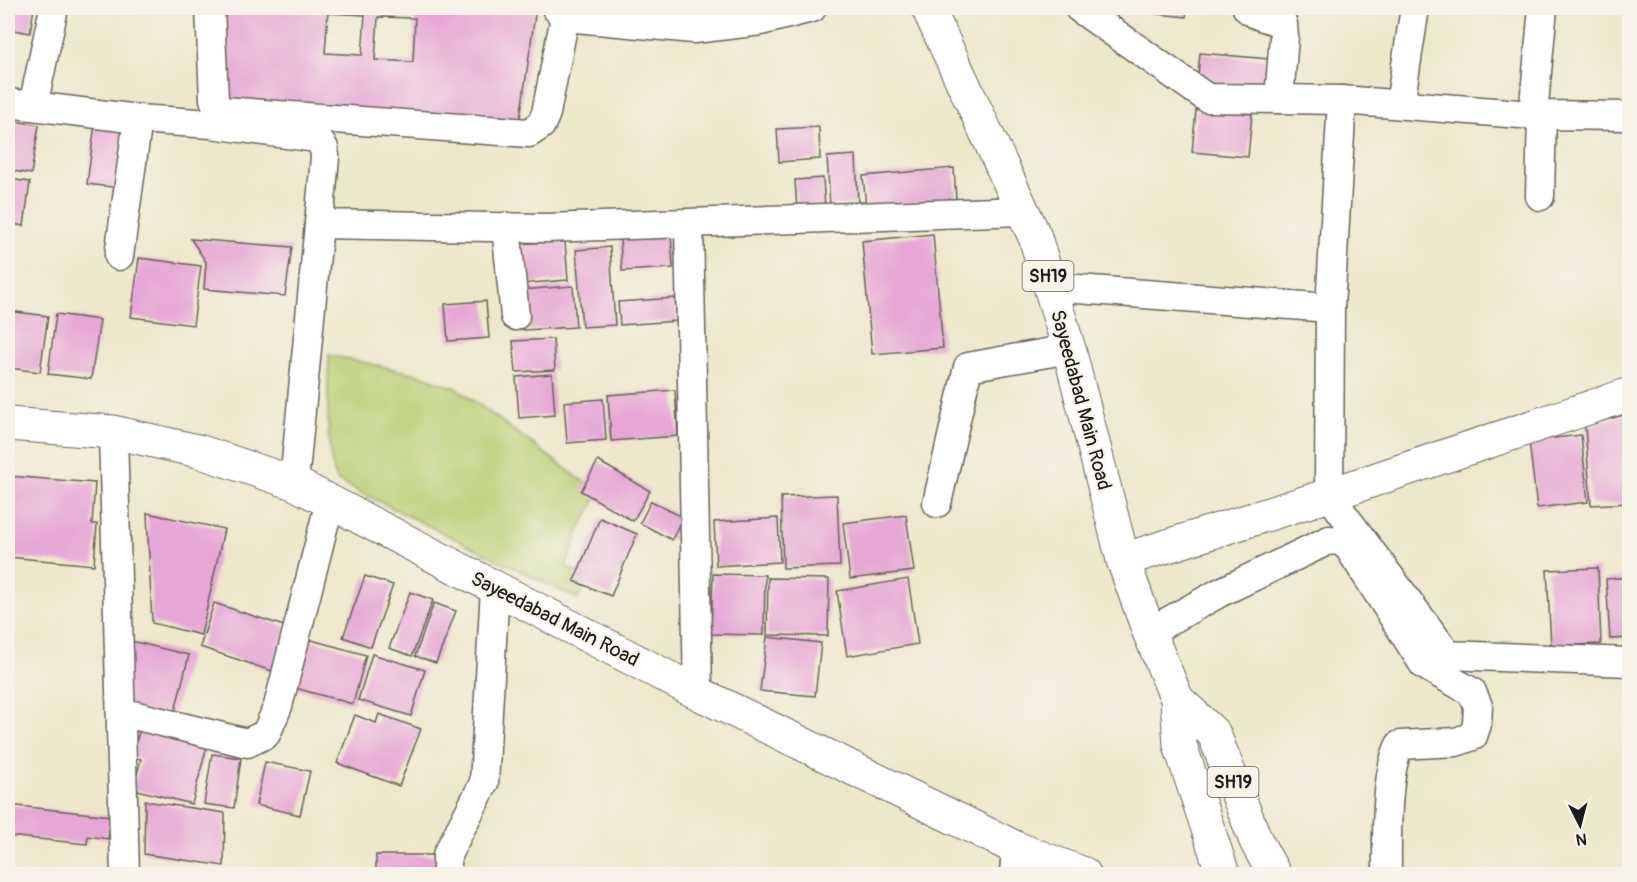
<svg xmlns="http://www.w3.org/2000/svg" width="1637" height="882" viewBox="0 0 1637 882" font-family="Pangolin,sans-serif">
	<rect width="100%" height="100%" fill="#f7f3e8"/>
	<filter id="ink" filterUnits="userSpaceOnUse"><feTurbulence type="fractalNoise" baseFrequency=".0167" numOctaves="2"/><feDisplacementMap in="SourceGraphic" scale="12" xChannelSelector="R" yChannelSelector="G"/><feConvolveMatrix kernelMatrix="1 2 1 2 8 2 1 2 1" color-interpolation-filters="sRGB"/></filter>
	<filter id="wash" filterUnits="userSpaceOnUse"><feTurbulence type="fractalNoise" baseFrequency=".008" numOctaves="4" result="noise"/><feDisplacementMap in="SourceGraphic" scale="24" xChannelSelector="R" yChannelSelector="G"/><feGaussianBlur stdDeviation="1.35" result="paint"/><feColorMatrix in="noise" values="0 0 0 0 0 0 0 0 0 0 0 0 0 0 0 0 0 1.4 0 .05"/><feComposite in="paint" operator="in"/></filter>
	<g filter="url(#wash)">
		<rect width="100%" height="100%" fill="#ede7cb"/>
		<path fill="#b9cf74" stroke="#6a7648" stroke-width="1.5" d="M 329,355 L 417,374 L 456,388 L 599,493 L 579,531 L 566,567 L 588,578 L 578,599 L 339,482 C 324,465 328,380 329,355 Z"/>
		<g id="blocks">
			<g fill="#e6a7d6" fill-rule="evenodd">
				<polygon points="8,8 34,8 30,33 8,29"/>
				<path d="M 223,8 L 536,8 L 519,125 L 222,103 ZM 328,13 L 365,15 L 362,55 L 325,53 ZM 378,17 L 415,18 L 413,62 L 375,60 Z"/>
				<polygon points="1111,8 1187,8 1186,17 1111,9"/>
				<polygon points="1200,53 1269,59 1265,95 1197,88"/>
				<polygon points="1196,110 1252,114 1248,157 1192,152"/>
				<polygon points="8,120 39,125 31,174 8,170"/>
				<polygon points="95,124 128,129 120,188 87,184"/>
				<polygon points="819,127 820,159 779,162 777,129"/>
				<polygon points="856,155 858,204 830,206 827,157"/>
				<polygon points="954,168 956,199 866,207 863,176"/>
				<polygon points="823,178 825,208 797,210 795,180"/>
				<polygon points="8,179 30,182 24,226 8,223"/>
				<polygon points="933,234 943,348 872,354 862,241"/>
				<polygon points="671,235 673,268 622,271 620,239"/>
				<polygon points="191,239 292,247 285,296 204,289 206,262"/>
				<polygon points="565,241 568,280 520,284 517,244"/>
				<polygon points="610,247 615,325 582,327 576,250"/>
				<polygon points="139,258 201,266 193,325 131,317"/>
				<polygon points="573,286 576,327 524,330 520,290"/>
				<polygon points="675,298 677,321 620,325 618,302"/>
				<polygon points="486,301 489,338 448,341 445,304"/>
				<polygon points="8,311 48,316 40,372 8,368"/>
				<polygon points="56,314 100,320 91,379 48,374"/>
				<polygon points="553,339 555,370 516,372 513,341"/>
				<polygon points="552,374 555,415 519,418 516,377"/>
				<polygon points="675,390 678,436 611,441 608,395"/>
				<polygon points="603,399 606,440 567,443 564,402"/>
				<polygon points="1630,413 1630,503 1591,505 1585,426"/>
				<polygon points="1581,435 1588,502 1537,508 1529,441"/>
				<polygon points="598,461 650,491 633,521 581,491"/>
				<polygon points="8,476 95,483 92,524 97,524 94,565 8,557"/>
				<polygon points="837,495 840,566 783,568 781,497"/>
				<polygon points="651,501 682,517 672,540 640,523"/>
				<polygon points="147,513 224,529 201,635 152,623"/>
				<polygon points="906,515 914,571 850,579 843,523"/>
				<polygon points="600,518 637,534 611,596 574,581"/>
				<polygon points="778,518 780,562 716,566 714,522"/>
				<polygon points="1598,568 1601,644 1551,646 1547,570"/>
				<polygon points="713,574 765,575 764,635 711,634"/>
				<polygon points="365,576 393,585 371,647 343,637"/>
				<polygon points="1630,577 1630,638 1610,639 1606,579"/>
				<polygon points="768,578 829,579 828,636 767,635"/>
				<polygon points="908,579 918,644 847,656 837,591"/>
				<polygon points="410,592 433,600 412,656 389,648"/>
				<polygon points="214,603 287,627 272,671 200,647"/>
				<polygon points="434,603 456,611 436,663 415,656"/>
				<polygon points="767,637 821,643 815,696 760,691"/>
				<polygon points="308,639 366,655 353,704 295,688"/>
				<polygon points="131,641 189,655 173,719 126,706"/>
				<polygon points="372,654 425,670 411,716 358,700"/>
				<polygon points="379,714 421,729 399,786 337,763 355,715 376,723"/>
				<polygon points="141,725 208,742 192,804 133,789 141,759 132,757"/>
				<polygon points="212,754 241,758 234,808 204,804"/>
				<polygon points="265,762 310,771 300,815 256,805"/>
				<polygon points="145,801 225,813 224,866 144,854"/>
				<polygon points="8,805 111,816 108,839 88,836 87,844 8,836"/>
				<rect x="376" y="855" width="62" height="19"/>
			</g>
		</g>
	</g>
	<g filter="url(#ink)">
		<use href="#blocks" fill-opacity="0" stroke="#656359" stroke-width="1.5"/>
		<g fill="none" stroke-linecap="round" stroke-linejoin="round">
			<g stroke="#656359" stroke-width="31">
				<g id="street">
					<polyline points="210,8 214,99 216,105 223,111 529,133 541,125 546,113 565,17"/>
					<polyline points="556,8 565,17 694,29 761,21 812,8"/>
					<polyline points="1079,8 1207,98 1342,100 1533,115 1630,116"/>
					<path d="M 1247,8 C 1256,17 1271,18 1283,24 L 1284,37 L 1279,99"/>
					<polyline points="1342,100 1330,308 1329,495 1448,655 1630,662"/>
					<polyline points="8,103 138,119 211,124 317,138 324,148 325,157 319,224 547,228 1023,211"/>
					<polyline points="1400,104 1415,8"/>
					<polyline points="33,106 54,8"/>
					<polyline points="1533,115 1543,8"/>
					<polyline points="1540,196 1542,115"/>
					<polyline points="689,224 698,693"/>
					<polyline points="506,227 515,316"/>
					<polyline points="119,256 138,119"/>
					<polyline points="1051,287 1330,308"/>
					<polyline points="113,432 125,874"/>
					<polyline points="294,483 319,224"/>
					<polyline points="937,503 968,367 1069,349"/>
					<path d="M 1149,632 L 1219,593 L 1329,540 L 1341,541 L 1349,548 L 1424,665 L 1472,692 L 1478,706 L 1477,724 L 1473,736 L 1456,742 L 1400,745 C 1385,771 1387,842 1387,874"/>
					<polyline points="121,712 247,743 266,734 278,706 330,501"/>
					<polyline points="447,874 447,855 484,783 495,588"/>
					<polyline points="1014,874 1016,848"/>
				</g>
			</g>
			<g stroke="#656359" stroke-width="35">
				<g id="secondary">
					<polyline points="8,424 113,432 198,451 294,483 698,693 1016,848 1084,874"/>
					<polyline points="1123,560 1329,495 1630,394"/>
				</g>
			</g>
			<g stroke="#656359" stroke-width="35">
				<g id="primary">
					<polyline points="928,8 1035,237 1069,349 1123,560 1149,632 1177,699 1180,745 1223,874"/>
					<polyline points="1177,699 1214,734 1256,841 1274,874"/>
				</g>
			</g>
			<use href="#street" stroke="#fff" stroke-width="28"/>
			<use href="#secondary" stroke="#fff" stroke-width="33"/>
			<use href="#primary" stroke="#fff" stroke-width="33"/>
		</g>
	</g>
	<g text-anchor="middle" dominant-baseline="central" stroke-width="4.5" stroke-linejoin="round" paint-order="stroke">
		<g fill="#f7f3e8" stroke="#5e5c59" stroke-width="1.5">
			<rect x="1022.5" y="261" width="51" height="30" rx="4.5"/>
			<rect x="1207.5" y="767" width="51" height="30" rx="4.5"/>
		</g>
		<g font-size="18" font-weight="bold" fill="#1c1c1c">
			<text x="1048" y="276">SH19</text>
			<text x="1233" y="782">SH19</text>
		</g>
		<g font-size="20" fill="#1c1c1c" stroke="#f7f3e8">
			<text transform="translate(1081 400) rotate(75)">Sayeedabad Main Road</text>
			<text transform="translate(555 619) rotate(27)">Sayeedabad Main Road</text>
		</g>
	</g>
	<rect width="1637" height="882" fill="none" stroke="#f7f3e8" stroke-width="30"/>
	<g transform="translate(1580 825) rotate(174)" stroke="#f7f3e8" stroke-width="4.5" paint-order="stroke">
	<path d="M0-4.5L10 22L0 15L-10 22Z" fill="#1c1c1c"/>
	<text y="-9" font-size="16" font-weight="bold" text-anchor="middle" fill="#1c1c1c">N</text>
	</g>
</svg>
